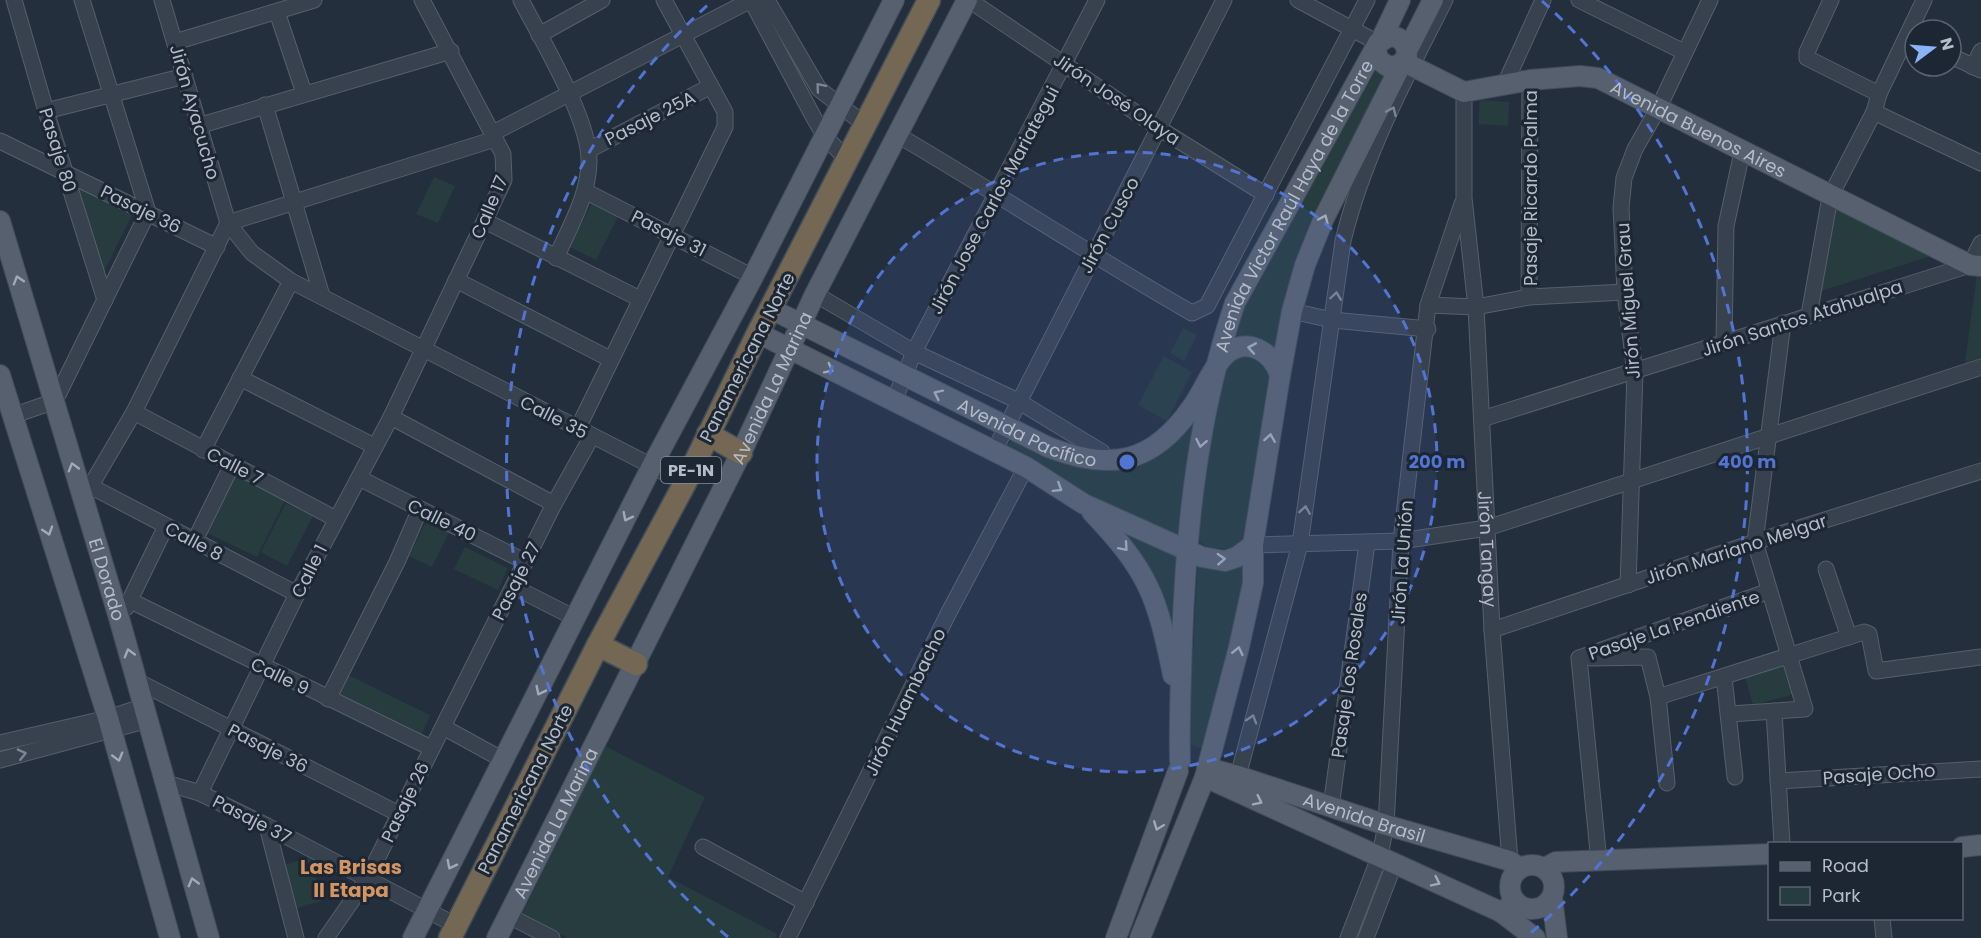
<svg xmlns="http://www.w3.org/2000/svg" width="1981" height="938" viewBox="0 0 1981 938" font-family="Poppins,sans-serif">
	<rect width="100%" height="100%" fill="#242f3e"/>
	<g fill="#263c3f">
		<path d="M 1377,69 L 1384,76 L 1299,254 L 1277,352 C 1266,336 1250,333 1233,342 L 1243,307 L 1260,272 Z"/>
		<polygon points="1480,100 1509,102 1508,126 1478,124"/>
		<polygon points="434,177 455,186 438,223 416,214"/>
		<polygon points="75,182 134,211 101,278"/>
		<polygon points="594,199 620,213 596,260 570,247"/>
		<polygon points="1832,204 1931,256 1821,291"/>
		<polygon points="1977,274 1981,274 1981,358 1965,363"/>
		<polygon points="1183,328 1197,335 1184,361 1170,353"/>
		<polygon points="1255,354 1273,373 1246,537 1233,548 1207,548 1196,539 1205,459 1227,366 1239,355"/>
		<polygon points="1164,356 1192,372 1167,421 1138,405"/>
		<polygon points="1200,401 1185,478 1181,542 1014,459 1006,446 1013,440 1119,466"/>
		<polygon points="234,467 288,494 257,557 203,531"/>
		<polygon points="286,503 313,516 287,566 261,552"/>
		<polygon points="429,515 452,526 432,567 409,556"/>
		<polygon points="1103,516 1180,554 1176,649"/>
		<polygon points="465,547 508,568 498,590 454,569"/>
		<path d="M 1253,556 L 1205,747 C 1196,749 1191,746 1188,737 L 1198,561 Z"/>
		<polygon points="1787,665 1795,694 1753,705 1745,677"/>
		<polygon points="342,672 430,715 422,734 335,691"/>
		<polygon points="605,746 705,797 668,877 777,934 775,938 568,938 521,916"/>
		<polygon points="310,857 322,901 293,909 280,866"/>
	</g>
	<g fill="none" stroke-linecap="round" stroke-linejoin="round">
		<g stroke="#565f6c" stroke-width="17">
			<g id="minor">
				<polyline points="14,0 46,111 105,300"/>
				<polyline points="162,0 228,223 252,253 291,281 685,483"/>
				<path d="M 521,0 C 541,39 591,121 589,163 C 588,197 569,228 556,258"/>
				<polyline points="751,0 814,118 824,135 847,160"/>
				<polyline points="767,0 819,89 864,124"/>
				<polyline points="969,0 1160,129 1266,195"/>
				<polyline points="1298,0 1378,43"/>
				<polyline points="1579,0 1684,52"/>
				<polyline points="1831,0 1807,52 1807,58 1879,94"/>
				<polyline points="277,12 304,93"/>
				<polyline points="539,35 602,0"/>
				<polyline points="175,42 314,0"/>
				<polyline points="1951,56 1981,70"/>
				<polyline points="1973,67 1981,51"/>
				<polyline points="1505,84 1543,0"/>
				<path id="s1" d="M 1464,92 L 1464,198 L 1476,307 L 1492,630 L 1510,861"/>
				<polyline points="265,105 322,296"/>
				<polyline points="46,111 185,76"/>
				<polyline points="1874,112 1981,163"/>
				<polyline points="198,126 451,51"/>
				<polyline points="493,133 751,0"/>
				<path d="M 896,134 C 995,192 1092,256 1192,313 L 1207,306 L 1367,0"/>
				<polyline points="0,141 217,247"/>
				<polyline points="589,150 711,86"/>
				<polyline points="585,191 753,277"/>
				<polyline points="485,221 640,299"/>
				<polyline points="456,280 610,359"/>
				<polyline points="815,294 914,352 1018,401 1102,452"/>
				<polyline points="1529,297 1530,80"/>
				<polyline points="1428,305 1476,307 1529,297 1625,292"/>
				<polyline points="1292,311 1332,320 1428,329"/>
				<polyline points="1809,315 1830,197 1874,112 1879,94 1924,0"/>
				<polyline points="1724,342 1726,226 1742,152"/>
				<polyline points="240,378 374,446"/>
				<polyline points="894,401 914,352 1097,0"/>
				<polyline points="134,412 336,519"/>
				<polyline points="12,416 55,401 148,212 82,0"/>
				<polyline points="391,417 554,504"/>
				<polyline points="1482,419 1970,265 1981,243"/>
				<polyline points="578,428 725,127 725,112 664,0"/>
				<polyline points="203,450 291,281"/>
				<polyline points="994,451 1224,0"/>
				<polyline points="359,478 526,562"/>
				<polyline points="92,487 297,594"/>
				<polyline points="83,499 134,412 228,223 495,139"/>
				<polyline points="194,542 232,465"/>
				<polyline points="1253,545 1401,541 1487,528 1981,367"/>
				<polyline points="1826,569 1849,637"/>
				<polyline points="1628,585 1635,373 1625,292 1621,208 1624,178 1635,149 1659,107 1710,0"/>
				<polyline points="514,587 575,618"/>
				<polyline points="131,601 431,748"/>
				<polyline points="126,608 166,526"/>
				<polyline points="1492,630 1755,542 1981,471"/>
				<polyline points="1579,658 1599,862"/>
				<polyline points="1579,658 1769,591"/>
				<polyline points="1591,658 1648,657 1658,697 1667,783"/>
				<polyline points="1724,677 1735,777"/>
				<polyline points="137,681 399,814"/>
				<polyline points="1658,697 1864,632 1869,634 1876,671 1981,657"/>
				<polyline points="328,699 397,562 420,509"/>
				<polyline points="1774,711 1782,844"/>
				<polyline points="1729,714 1805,709 1755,542 1783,323"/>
				<polyline points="445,728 505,761"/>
				<polyline points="0,743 108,718 144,706"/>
				<polyline points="0,760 148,720"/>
				<path d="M 1238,776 L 1300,544 L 1343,241 C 1363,157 1406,77 1445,0"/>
				<polyline points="1778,781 1981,769"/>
				<polyline points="166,783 200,793 267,826 457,926"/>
				<polyline points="200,793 297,594 391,417 504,180 503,154 422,0"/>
				<polyline points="1331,807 1367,543"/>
				<polyline points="267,826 296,938"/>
				<polyline points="703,847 806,903"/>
				<polyline points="509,916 552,938"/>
				<polyline points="1882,918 1884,938"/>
				<polyline points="326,938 367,879 554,504 592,436"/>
				<polyline points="788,938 948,614 1026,467"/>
				<polyline points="1348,938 1380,855 1386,825 1401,541 1428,305 1462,204"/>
				<polyline points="1366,938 1395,862"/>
			</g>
		</g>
		<g stroke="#414a57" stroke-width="22">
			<g id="major">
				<polyline points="1381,40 1400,0"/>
				<polyline points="1407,51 1433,0"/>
				<path id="s2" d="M 1412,66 L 1464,92 L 1530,80 L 1580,76 L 1598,78 L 1970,265 L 1981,266"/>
				<path id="s3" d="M 0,221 L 119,618 L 209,938"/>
				<path id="s4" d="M 771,309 L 1048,447 C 1110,471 1152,465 1192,407 C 1204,391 1210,371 1224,356 C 1245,335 1273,351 1280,376"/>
				<polyline points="758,333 1026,467 1084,504 1202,557 1225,561 1237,557 1253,545"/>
				<polyline points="0,375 108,718 170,938"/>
				<path d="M 1092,512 C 1149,572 1157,596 1173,675"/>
				<path id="s5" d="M 1180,761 C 1179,721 1181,681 1182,641 C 1186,527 1198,412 1235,303 L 1378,43 L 1390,36 C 1403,37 1407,45 1407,57 L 1398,66 L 1387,66 L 1378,59 L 1376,48"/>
				<path id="s6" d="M 1207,768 L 1238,776 L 1386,825 L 1510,861 L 1519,868"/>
				<polyline points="1205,777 1501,912 1516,902"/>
				<polyline points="1962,847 1981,845"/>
				<circle cx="1532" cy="887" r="22"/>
				<polyline points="1545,868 1556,862 1770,854"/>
				<polyline points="1552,897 1557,938"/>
				<polyline points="1501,912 1535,938"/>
				<polyline points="413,938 653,464 753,277 894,0"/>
				<path id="s7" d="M 497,938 L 741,453 L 815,294 L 967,0"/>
				<polyline points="1116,938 1178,771"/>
				<polyline points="1140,938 1205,777 1239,647 1253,583 1253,545 1280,376 1292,311 1305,265 1324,218 1402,63"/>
			</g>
		</g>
		<g stroke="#434c59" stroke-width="25">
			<g id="highway">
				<polyline points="708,434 741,453"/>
				<polyline points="598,645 636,664"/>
				<polyline points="450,938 598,645 685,483 758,333 929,0"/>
			</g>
		</g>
		<use href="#minor" stroke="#38414e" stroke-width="15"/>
		<use href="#major" stroke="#56606e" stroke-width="20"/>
		<use href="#highway" stroke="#746855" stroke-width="22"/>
	</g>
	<defs><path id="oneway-chevron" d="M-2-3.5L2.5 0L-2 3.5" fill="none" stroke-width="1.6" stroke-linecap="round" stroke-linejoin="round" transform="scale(1.5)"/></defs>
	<g stroke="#7c8592">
		<use href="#oneway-chevron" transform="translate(820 87) rotate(-130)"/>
		<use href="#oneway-chevron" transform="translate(1392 111) rotate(-66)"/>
		<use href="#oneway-chevron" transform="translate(1336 296) rotate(-82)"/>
		<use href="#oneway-chevron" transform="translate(1305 510) rotate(-81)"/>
		<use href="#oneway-chevron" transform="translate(1252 719) rotate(-73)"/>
		<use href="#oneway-chevron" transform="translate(22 754) rotate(-13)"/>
	</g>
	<g stroke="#a1aab7">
		<use href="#oneway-chevron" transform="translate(1324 219) rotate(-66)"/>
		<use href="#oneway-chevron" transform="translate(18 280) rotate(-107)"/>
		<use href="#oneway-chevron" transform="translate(1252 348) rotate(-170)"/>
		<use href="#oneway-chevron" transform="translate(829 369) rotate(27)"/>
		<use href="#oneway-chevron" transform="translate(938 394) rotate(-154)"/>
		<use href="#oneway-chevron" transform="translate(1270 438) rotate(-81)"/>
		<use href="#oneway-chevron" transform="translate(1201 443) rotate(101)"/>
		<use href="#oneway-chevron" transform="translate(73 467) rotate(-106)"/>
		<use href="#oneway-chevron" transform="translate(1058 488) rotate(32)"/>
		<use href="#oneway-chevron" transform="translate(627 517) rotate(117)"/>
		<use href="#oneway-chevron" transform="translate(48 531) rotate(72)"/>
		<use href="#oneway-chevron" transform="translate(1124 547) rotate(49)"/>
		<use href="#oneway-chevron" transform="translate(1221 559) rotate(-3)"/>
		<use href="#oneway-chevron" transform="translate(1238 651) rotate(-77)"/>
		<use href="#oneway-chevron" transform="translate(129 653) rotate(-106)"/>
		<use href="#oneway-chevron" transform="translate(540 691) rotate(116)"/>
		<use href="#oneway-chevron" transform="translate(118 757) rotate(74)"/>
		<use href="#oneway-chevron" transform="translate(1258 801) rotate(26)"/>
		<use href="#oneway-chevron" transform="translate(1158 826) rotate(111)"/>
		<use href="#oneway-chevron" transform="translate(451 865) rotate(117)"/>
		<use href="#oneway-chevron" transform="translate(193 882) rotate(-105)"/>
		<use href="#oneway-chevron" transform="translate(1436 882) rotate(26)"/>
	</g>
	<circle cx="1127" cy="462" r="310" fill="#5274d3" fill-opacity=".12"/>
	<g fill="none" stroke="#5274d3" stroke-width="3" stroke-dasharray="10 8">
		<circle cx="1127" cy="462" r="310"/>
		<path d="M728 937A620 620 0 0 1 712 1M1542 1A620 620 0 0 1 1526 937"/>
	</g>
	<g text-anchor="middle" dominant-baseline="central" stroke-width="6" stroke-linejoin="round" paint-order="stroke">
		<rect fill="#1d2633" stroke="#878f9c" stroke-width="1.5" x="661" y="457" width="60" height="26" rx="4.5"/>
		<g font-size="16" font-weight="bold" fill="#b4bcc9">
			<text x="691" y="470">PE-1N</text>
		</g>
		<g font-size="18" fill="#b4bcc9" stroke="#1d2633">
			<text transform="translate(1117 99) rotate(34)">Jirón José Olaya</text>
			<text transform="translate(195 112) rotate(74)">Jirón Ayacucho</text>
			<text transform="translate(650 118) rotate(-27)">Pasaje 25A</text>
			<text stroke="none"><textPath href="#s2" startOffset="306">Avenida Buenos Aires</textPath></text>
			<text transform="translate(58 150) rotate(73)">Pasaje 80</text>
			<text transform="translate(1530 188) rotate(-90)">Pasaje Ricardo Palma</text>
			<text transform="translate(994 200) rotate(-62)">Jirón Jose Carlos Mariategui</text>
			<text stroke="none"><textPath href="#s5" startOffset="576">Avenida Victor Raúl Haya de la Torre</textPath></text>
			<text transform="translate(489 207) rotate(-67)">Calle 17</text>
			<text transform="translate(141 209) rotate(26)">Pasaje 36</text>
			<text transform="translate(1109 225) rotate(-62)">Jirón Cusco</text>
			<text transform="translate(669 233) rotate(27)">Pasaje 31</text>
			<text transform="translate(1628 301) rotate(-94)">Jirón Miguel Grau</text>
			<text transform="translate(1802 318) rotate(-18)">Jirón Santos Atahualpa</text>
			<text transform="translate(747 357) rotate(-63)">Panamericana Norte</text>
			<text stroke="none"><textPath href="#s7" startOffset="615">Avenida La Marina</textPath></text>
			<text transform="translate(554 417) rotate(27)">Calle 35</text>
			<text stroke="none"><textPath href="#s4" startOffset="285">Avenida Pacífico</textPath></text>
			<text transform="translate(235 466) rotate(27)">Calle 7</text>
			<text transform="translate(442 520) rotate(26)">Calle 40</text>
			<text transform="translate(194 541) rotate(28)">Calle 8</text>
			<text stroke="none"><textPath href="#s1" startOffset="458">Jirón Tangay</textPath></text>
			<text transform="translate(1736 549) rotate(-18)">Jirón Mariano Melgar</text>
			<text transform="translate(1402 562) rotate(-86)">Jirón La Unión</text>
			<text transform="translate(309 571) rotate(-63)">Calle 1</text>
			<text stroke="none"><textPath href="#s3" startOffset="374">El Dorado</textPath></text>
			<text transform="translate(516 581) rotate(-63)">Pasaje 27</text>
			<text transform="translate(1674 625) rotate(-19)">Pasaje La Pendiente</text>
			<text transform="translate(1349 675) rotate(-82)">Pasaje Los Rosales</text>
			<text transform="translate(280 676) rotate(26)">Calle 9</text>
			<text transform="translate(905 702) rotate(-64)">Jirón Huambacho</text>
			<text transform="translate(268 748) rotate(27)">Pasaje 36</text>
			<text transform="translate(1879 774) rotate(-4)">Pasaje Ocho</text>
			<text transform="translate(525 789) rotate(-63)">Panamericana Norte</text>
			<text transform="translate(405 802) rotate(-64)">Pasaje 26</text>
			<text stroke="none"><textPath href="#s6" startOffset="165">Avenida Brasil</textPath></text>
			<text transform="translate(252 819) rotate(27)">Pasaje 37</text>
			<text stroke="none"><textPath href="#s7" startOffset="129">Avenida La Marina</textPath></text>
		</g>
		<g font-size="20" font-weight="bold" fill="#d59563" stroke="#1d2633">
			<text x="351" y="867">Las Brisas<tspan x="351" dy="23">II Etapa</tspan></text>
		</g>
	</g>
	<circle cx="1127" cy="462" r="9" fill="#5274d3" stroke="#1d2633" stroke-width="3"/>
	<g font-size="18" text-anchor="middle" font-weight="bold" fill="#5274d3" stroke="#1d2633" stroke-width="6" stroke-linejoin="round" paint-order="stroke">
		<text x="1437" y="468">200 m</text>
		<text x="1747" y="468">400 m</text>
	</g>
	<rect x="1768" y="842" width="195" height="78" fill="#1d2633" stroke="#59626f" stroke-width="1.5"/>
	<rect x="1780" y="862" width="30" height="9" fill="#56606e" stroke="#59626f" stroke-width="1.5"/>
	<text x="1822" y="872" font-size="18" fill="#b4bcc9">Road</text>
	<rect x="1780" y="887" width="30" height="18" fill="#263c3f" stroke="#59626f" stroke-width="1.5"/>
	<text x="1822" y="902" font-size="18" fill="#b4bcc9">Park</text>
	<g transform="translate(1933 48) rotate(74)"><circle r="28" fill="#1d2633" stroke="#59626f" stroke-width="1.5"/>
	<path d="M0-4.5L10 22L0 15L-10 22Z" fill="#8ab4f8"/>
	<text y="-9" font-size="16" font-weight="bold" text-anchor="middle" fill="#b4bcc9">N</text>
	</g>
</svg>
